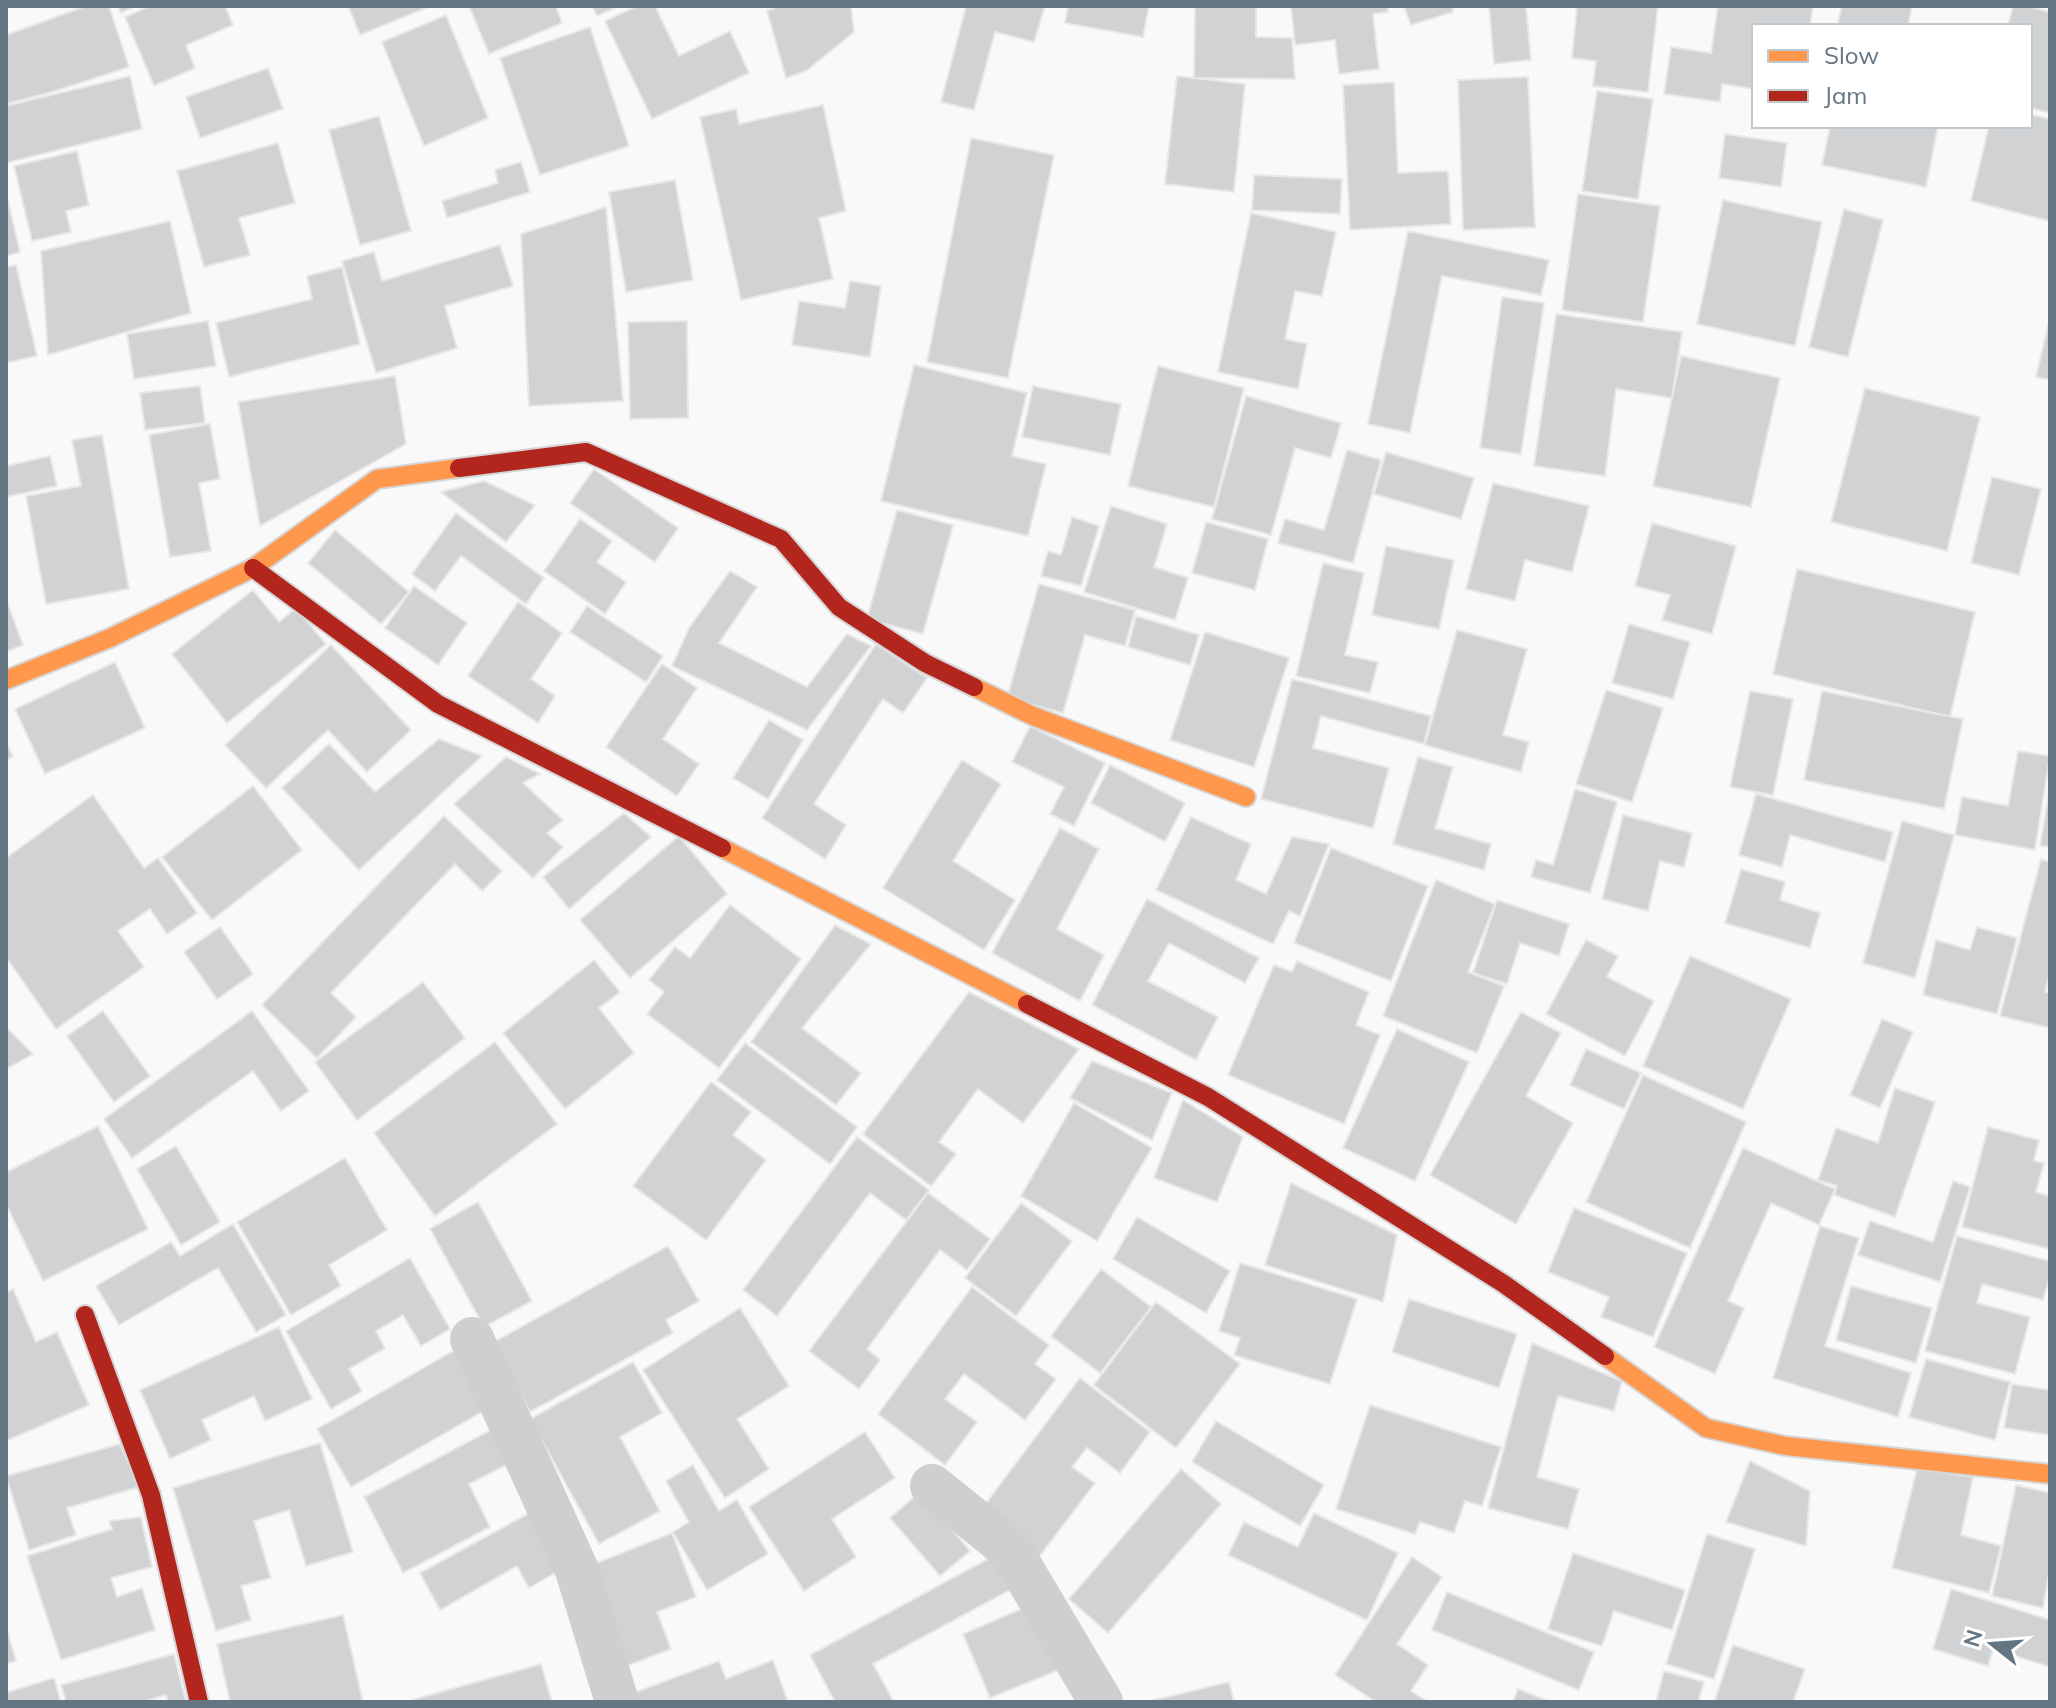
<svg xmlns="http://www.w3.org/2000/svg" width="2056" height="1708" viewBox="0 0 2056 1708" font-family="Mulish,sans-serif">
	<rect width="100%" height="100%" fill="#f9f9f9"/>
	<g fill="#d0d2d3" stroke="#e8e8e8" stroke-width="2">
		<polygon points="86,6 109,6 129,67 52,92 6,104 6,35"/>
		<polygon points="118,6 136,6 121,13"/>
		<polygon points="150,6 225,6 233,25 186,45 195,68 154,86 125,17"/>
		<polygon points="348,6 431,6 360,35"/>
		<polygon points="469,6 556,6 562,23 489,54"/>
		<polygon points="592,6 619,6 597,16"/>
		<polygon points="637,6 655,6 679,56 730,31 749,73 652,119 605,21"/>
		<polygon points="779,6 851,6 854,32 806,71 786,78 767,11"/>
		<polygon points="966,6 1045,6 1034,42 995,32 974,110 941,102"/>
		<polygon points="1068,6 1149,6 1143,37 1065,23"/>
		<polygon points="1195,6 1256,6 1256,37 1292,38 1295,79 1194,78"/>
		<polygon points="1291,6 1388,6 1388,12 1373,14 1379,69 1339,74 1335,40 1295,45"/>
		<polygon points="1404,6 1452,6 1453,12 1411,25"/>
		<polygon points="1489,6 1526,6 1531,60 1494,64"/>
		<polygon points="1577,6 1658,6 1648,92 1593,86 1596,61 1572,58"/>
		<polygon points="1718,6 1813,6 1810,26 1754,26 1754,89 1722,84 1720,102 1664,94 1671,47 1711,53"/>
		<polygon points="1842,6 1912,6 1908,26 1837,26"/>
		<polygon points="2013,6 2027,6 2050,12 2050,113 2030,108 2030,26 2008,26"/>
		<polygon points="446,15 488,118 424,146 382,42"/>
		<polygon points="590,27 629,146 540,175 500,58"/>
		<polygon points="268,68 283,109 200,138 186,97"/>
		<polygon points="130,76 142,129 6,163 6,106"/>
		<polygon points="1177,76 1245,84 1234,192 1165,184"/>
		<polygon points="1528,77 1535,227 1463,230 1458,80"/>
		<polygon points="1394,82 1398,173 1448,171 1451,224 1350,230 1343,85"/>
		<polygon points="1597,91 1653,99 1638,199 1582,191"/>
		<polygon points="823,105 846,211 819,218 833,279 741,300 700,117 736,109 739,124"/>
		<polygon points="2030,114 2050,119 2050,221 1971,201 1989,126 2030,126"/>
		<polygon points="379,116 411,231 360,245 329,130"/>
		<polygon points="1830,126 1938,126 1926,187 1822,165"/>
		<polygon points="1725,134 1787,143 1781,187 1719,178"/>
		<polygon points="971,138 1054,155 1008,378 927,362"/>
		<polygon points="278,143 295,203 239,218 250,255 204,267 177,171"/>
		<polygon points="77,151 89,205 66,211 71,232 32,241 14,166"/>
		<polygon points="521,162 530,192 447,218 442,201 498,183 495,170"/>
		<polygon points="1254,175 1342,179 1340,214 1252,210"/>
		<polygon points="675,180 693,280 626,292 609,192"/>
		<polygon points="6,192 20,252 6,256"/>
		<polygon points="1578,194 1660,206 1643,322 1562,310"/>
		<polygon points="1723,200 1822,222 1795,346 1697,324"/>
		<polygon points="606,207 623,401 529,406 521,234"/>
		<polygon points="1844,209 1883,220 1848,357 1809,347"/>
		<polygon points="1251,213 1336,232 1322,296 1295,291 1285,339 1307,344 1298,389 1218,372"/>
		<polygon points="170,221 191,313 48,355 41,251"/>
		<polygon points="1408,231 1549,260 1541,295 1442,276 1410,433 1368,424"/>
		<polygon points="500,245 513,286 445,306 457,348 376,373 342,261 374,252 382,281"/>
		<polygon points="16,265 37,356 6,363 6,267"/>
		<polygon points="342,267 360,344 229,377 216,323 312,299 307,276"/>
		<polygon points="850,281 881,286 870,357 792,345 799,301 845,308"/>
		<polygon points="1502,297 1544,303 1521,454 1480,448"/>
		<polygon points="1556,314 1682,332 1672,398 1616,389 1605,476 1534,466"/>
		<polygon points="2050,317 2050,380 2036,377"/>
		<polygon points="208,321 216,366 134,379 127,334"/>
		<polygon points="687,321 688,418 630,419 628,322"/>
		<polygon points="1681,356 1780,378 1751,507 1653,486"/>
		<polygon points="914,365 1027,393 1012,456 1046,464 1028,536 881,501"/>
		<polygon points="1158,366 1244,388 1214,507 1128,486"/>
		<polygon points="395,376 406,444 260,526 238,402"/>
		<polygon points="200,386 205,423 145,430 140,393"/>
		<polygon points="1033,386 1121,404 1110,455 1022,437"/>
		<polygon points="1865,388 1980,417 1947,551 1831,522"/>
		<polygon points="1246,396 1341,423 1331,458 1295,448 1271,535 1212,519"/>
		<polygon points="210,424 220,479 199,483 211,551 170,557 149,435"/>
		<polygon points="102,435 129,589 46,604 26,496 81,486 72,440"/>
		<polygon points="1347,450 1381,460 1353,563 1278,543 1285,519 1324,530"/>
		<polygon points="1386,452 1474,478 1461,519 1374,494"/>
		<polygon points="50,456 57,486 6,497 6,466"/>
		<polygon points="594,469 678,528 655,562 570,503"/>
		<polygon points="1992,477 2041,489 2019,575 1971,563"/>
		<polygon points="484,481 535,505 506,542 441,492"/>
		<polygon points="1493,483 1589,506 1572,572 1525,560 1515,601 1466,589"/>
		<polygon points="1111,506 1167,524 1154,567 1188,578 1175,620 1084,592"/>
		<polygon points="897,510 953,525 923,634 867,619"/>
		<polygon points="456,513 544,578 526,604 461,556 435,591 412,574"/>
		<polygon points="1072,517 1099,526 1081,586 1041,576 1048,551 1061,555"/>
		<polygon points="580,519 612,541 597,562 626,582 605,614 544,571"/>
		<polygon points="1206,522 1268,539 1255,590 1192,573"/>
		<polygon points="1652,523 1736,546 1712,634 1662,620 1670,595 1635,586"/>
		<polygon points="335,530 409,592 381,624 308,563"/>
		<polygon points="1386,546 1454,560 1439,629 1372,615"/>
		<polygon points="1323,563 1364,573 1345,655 1378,662 1370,693 1296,676"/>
		<polygon points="1797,569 1975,612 1950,717 1773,674"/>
		<polygon points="730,571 757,587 719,643 807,687 847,634 871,646 807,730 672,666 689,628"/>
		<polygon points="1039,584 1135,610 1125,646 1085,635 1063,713 1007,698"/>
		<polygon points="414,586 467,623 438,665 385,628"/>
		<polygon points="253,590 279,622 296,608 326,644 227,723 172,654"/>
		<polygon points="6,599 23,645 6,652"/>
		<polygon points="518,602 562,633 531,679 555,696 538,723 468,676"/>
		<polygon points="587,606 663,656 646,682 570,632"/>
		<polygon points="1136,616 1199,635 1190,665 1128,647"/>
		<polygon points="1629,624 1690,642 1673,699 1612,683"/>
		<polygon points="1457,630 1527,649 1503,735 1529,742 1521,772 1425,745"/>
		<polygon points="1205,632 1289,658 1254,767 1170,740"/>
		<polygon points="876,644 927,678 903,713 883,699 814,804 846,825 825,859 762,818"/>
		<polygon points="331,645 411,730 367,772 328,730 266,788 225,745"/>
		<polygon points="115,662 145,728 45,774 15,709"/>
		<polygon points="662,664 697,688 663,739 699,764 677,796 606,747"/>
		<polygon points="1292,679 1431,716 1424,744 1321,716 1313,748 1389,768 1373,828 1261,799"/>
		<polygon points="1606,690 1663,708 1632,802 1576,784"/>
		<polygon points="1750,691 1793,699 1773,795 1730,787"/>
		<polygon points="1822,691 1963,719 1944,809 1804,780"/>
		<polygon points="769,720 803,740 768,799 733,778"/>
		<polygon points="1030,726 1105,763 1074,826 1050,814 1064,787 1012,762"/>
		<polygon points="439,739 482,756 359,870 282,788 329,744 375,792"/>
		<polygon points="6,742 13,757 6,760"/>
		<polygon points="2018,751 2050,756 2035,850 1955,835 1962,797 2008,806"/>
		<polygon points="506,757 540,774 523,783 563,820 547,833 563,847 533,878 454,804"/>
		<polygon points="1418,757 1453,767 1435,828 1491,844 1484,870 1393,844"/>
		<polygon points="962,760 1001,784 953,861 1015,900 984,950 883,888"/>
		<polygon points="1110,765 1185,803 1165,842 1091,803"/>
		<polygon points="253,786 302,850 212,920 162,857"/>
		<polygon points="2050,786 2050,847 2040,846"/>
		<polygon points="1575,789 1617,802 1590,893 1531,877 1536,860 1553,865"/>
		<polygon points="1756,794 1893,832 1885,862 1790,835 1782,867 1739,855"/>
		<polygon points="93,795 144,868 158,858 197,913 167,934 150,909 118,931 144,967 56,1029 6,957 6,858"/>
		<polygon points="624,813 651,837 569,909 543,877"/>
		<polygon points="1623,815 1692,833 1684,867 1660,861 1648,911 1602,899"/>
		<polygon points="444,816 502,871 482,891 455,864 331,993 356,1017 317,1058 262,1005"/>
		<polygon points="1191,817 1251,844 1236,880 1266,894 1292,837 1329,844 1300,916 1289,911 1273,944 1156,890"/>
		<polygon points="1902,821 1954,835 1915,978 1863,963"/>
		<polygon points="1060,828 1099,849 1057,929 1104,955 1080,1001 992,953"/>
		<polygon points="679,836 727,894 630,978 580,920"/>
		<polygon points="1331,848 1428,886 1391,981 1294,943"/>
		<polygon points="2041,859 2050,862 2050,972 2045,992 2050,993 2050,1028 2000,1016"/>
		<polygon points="1741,869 1785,882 1780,900 1820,913 1810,948 1725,923"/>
		<polygon points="1436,880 1495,904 1468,972 1504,986 1477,1053 1383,1016"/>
		<polygon points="1147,899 1259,958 1245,983 1169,943 1148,981 1218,1017 1196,1060 1092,1005"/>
		<polygon points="1497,900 1569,924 1559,956 1520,943 1507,984 1473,973"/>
		<polygon points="730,905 801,959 719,1068 647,1014 664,992 649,980 675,947 690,958"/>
		<polygon points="835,925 871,944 802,1028 861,1073 836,1105 751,1042"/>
		<polygon points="220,927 253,974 217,999 184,952"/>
		<polygon points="1977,927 2017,938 1997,1014 1923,995 1936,940 1970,950"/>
		<polygon points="1586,940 1618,956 1607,977 1654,1001 1625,1056 1546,1014"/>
		<polygon points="1690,956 1791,999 1743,1109 1643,1066"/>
		<polygon points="594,960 620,992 599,1008 634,1053 565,1109 503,1033"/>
		<polygon points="1297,961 1369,992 1356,1025 1380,1035 1344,1124 1228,1075 1274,965 1292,972"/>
		<polygon points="423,982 465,1038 357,1120 315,1062"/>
		<polygon points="969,992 1079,1049 1023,1123 978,1089 939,1142 956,1154 931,1186 863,1134"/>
		<polygon points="103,1011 150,1076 114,1102 67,1036"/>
		<polygon points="252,1011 309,1091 281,1111 253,1071 132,1158 104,1119"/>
		<polygon points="1521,1012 1561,1033 1526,1096 1573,1123 1516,1224 1430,1175"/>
		<polygon points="1882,1019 1913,1032 1880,1108 1850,1095"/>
		<polygon points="6,1027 33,1054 6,1069"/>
		<polygon points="1397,1029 1469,1062 1415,1181 1343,1148"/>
		<polygon points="495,1042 557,1124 435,1216 374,1133"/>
		<polygon points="745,1043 857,1127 830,1164 717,1080"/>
		<polygon points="1586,1049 1641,1073 1624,1109 1570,1085"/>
		<polygon points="1092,1061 1172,1093 1152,1140 1070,1098"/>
		<polygon points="1643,1075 1746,1122 1690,1248 1586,1202"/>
		<polygon points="711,1082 751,1112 733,1135 766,1160 706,1240 633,1186"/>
		<polygon points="1895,1088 1935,1102 1895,1217 1834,1195 1837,1186 1818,1180 1836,1128 1878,1143"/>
		<polygon points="1183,1100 1243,1137 1217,1202 1154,1178"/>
		<polygon points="1074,1103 1152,1148 1097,1241 1021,1196"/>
		<polygon points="98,1126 148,1229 43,1281 6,1204 6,1172"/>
		<polygon points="1988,1127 2039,1140 2034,1161 2044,1163 2036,1192 2050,1196 2050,1249 1962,1227"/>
		<polygon points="857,1137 929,1190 906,1220 870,1193 777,1316 743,1290"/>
		<polygon points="176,1146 220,1222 181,1245 137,1169"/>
		<polygon points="1743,1148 1835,1189 1819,1225 1771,1203 1728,1301 1744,1308 1715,1374 1654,1347"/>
		<polygon points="345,1158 387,1230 329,1265 341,1286 291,1315 237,1222"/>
		<polygon points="1953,1181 1970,1187 1940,1282 1858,1255 1870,1221 1933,1242"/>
		<polygon points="1291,1183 1397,1235 1383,1302 1265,1265"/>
		<polygon points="928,1193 990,1239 967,1270 940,1250 867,1349 880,1360 859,1389 809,1351"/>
		<polygon points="478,1202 532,1301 484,1327 430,1229"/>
		<polygon points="1021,1203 1072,1241 1016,1316 965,1278"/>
		<polygon points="1574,1208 1687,1253 1653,1337 1601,1317 1609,1297 1548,1272"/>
		<polygon points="1137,1217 1230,1271 1206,1313 1113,1259"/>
		<polygon points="233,1224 286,1315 256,1332 218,1268 119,1325 96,1286 171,1242 180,1256"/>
		<polygon points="1820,1226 1859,1238 1825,1346 1911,1373 1898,1417 1773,1378"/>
		<polygon points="1957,1236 2050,1261 2050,1275 2043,1300 1982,1284 1977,1303 2030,1317 2015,1374 1925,1351"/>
		<polygon points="668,1246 699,1301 666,1320 673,1333 530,1412 492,1343"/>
		<polygon points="410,1258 450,1329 421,1346 403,1315 376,1331 385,1348 349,1369 362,1391 331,1409 286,1331"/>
		<polygon points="1240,1263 1357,1299 1330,1384 1234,1355 1240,1338 1219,1331"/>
		<polygon points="1101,1269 1151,1307 1100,1373 1051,1336"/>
		<polygon points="1851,1286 1932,1308 1916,1363 1836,1340"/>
		<polygon points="972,1287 1049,1345 1035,1364 1056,1379 1025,1420 964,1374 945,1399 977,1422 945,1465 878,1414"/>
		<polygon points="13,1289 36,1342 57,1332 89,1405 6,1441 6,1293"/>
		<polygon points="1409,1299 1517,1334 1499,1388 1392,1352"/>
		<polygon points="1156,1302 1240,1364 1176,1448 1094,1385"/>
		<polygon points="740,1308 789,1386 737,1419 769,1469 725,1498 643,1370"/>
		<polygon points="279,1327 312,1399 265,1421 254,1396 202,1420 211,1440 170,1459 140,1390"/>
		<polygon points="1532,1343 1622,1381 1614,1411 1558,1396 1537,1477 1579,1489 1568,1529 1488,1508"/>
		<polygon points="460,1347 494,1405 351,1487 317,1429"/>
		<polygon points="1926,1359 2010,1382 1995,1440 1909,1417"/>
		<polygon points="633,1362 662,1413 620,1437 660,1511 599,1544 530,1419"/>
		<polygon points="1080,1378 1150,1432 1120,1473 1087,1448 1072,1467 1095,1483 1039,1557 980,1511"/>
		<polygon points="2012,1384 2050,1390 2050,1435 2004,1428"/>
		<polygon points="1370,1405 1501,1447 1482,1506 1465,1501 1454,1533 1420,1522 1415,1534 1336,1509"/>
		<polygon points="1216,1421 1324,1485 1300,1526 1192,1462"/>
		<polygon points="500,1425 518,1459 469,1484 490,1527 403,1573 364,1497"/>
		<polygon points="865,1432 895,1478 832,1519 856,1557 804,1591 749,1507"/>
		<polygon points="320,1443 353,1552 306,1566 289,1510 254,1521 271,1578 241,1586 251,1620 216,1631 173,1488"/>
		<polygon points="120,1444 139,1487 67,1508 76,1535 29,1550 6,1476"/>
		<polygon points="1750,1461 1810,1491 1806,1546 1726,1522"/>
		<polygon points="693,1465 719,1511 737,1500 768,1554 707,1590 673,1532 689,1522 666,1481"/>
		<polygon points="1181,1469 1221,1504 1108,1633 1069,1599"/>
		<polygon points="1917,1469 1973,1477 1961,1535 2001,1546 1989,1593 1892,1568"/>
		<polygon points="2016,1485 2050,1493 2050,1567 2043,1608 1992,1596"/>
		<polygon points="921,1491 970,1551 940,1576 890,1518"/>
		<polygon points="533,1511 565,1567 529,1588 517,1566 440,1610 420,1573"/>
		<polygon points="1314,1513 1398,1553 1367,1620 1228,1555 1244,1522 1298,1547"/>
		<polygon points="141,1517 152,1567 111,1578 117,1597 142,1588 155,1630 61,1660 27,1556 112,1529 109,1521"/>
		<polygon points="672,1533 696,1597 657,1612 671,1649 627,1666 589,1566"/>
		<polygon points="1707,1534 1755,1549 1714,1679 1666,1664"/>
		<polygon points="1001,1552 1019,1585 873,1664 894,1702 835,1702 810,1655"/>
		<polygon points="1573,1553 1685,1590 1672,1630 1614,1611 1602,1646 1548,1629"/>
		<polygon points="1412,1557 1442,1577 1397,1644 1428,1665 1411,1691 1428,1702 1376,1702 1335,1675"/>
		<polygon points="1951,1589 2050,1620 2050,1667 1993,1649 1988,1666 1933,1649"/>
		<polygon points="1447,1592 1594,1652 1579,1690 1432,1630"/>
		<polygon points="1033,1604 1061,1669 990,1698 963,1634"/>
		<polygon points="343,1615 363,1702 230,1702 217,1644"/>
		<polygon points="6,1626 16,1661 6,1664"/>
		<polygon points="1733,1645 1805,1669 1793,1702 1721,1702 1715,1700"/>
		<polygon points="174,1654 186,1702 168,1702 166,1695 142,1702 66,1702 61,1685"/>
		<polygon points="773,1660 788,1702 631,1702 628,1695 719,1661 726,1679"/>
		<polygon points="541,1664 552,1702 405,1702"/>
		<polygon points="1664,1671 1704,1682 1698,1702 1656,1702"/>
		<polygon points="54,1678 61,1702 6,1702 6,1687 8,1692"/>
		<polygon points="1229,1682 1234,1702 1146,1702"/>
		<polygon points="1518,1689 1551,1702 1513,1702"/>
	</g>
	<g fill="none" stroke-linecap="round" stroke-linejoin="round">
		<g stroke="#d5d6d7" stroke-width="22">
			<g id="slow">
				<polyline points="6,680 110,638 253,568 377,479 459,468"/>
				<polyline points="974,687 1033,716 1246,797"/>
				<polyline points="722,848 1027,1004"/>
				<polyline points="1605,1356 1706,1428 1786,1446 2050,1474"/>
			</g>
		</g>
		<g stroke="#d5d6d7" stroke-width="22">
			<g id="jam">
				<polyline points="459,468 586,452 781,539 839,607 925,663 974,687"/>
				<polyline points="253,568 438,704 722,848"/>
				<polyline points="1027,1004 1208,1097 1504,1284 1605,1356"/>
				<polyline points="85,1315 151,1495 199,1702"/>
			</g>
		</g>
		<g stroke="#cecfd0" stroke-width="44">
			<polyline points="472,1339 577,1570 617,1702"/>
			<polyline points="932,1486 1010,1549 1101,1702"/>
		</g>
		<use href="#slow" stroke="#ff974d" stroke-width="18"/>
		<use href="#jam" stroke="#b3261e" stroke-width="18"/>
	</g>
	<rect width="2056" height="1708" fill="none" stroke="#657683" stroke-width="16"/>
	<rect x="1752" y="24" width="280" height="104" fill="#ffffff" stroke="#c1c8cd" stroke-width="2"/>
	<rect x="1768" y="50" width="40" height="12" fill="#ff974d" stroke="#c1c8cd" stroke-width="2"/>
	<text x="1824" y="64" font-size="24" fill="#657683">Slow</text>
	<rect x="1768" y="90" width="40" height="12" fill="#b3261e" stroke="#c1c8cd" stroke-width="2"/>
	<text x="1824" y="104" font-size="24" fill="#657683">Jam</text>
	<g transform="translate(1992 1644) rotate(287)" stroke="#ffffff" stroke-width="6" paint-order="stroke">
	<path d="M0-6L14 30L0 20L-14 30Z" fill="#657683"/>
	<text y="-12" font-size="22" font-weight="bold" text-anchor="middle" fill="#657683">N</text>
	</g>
</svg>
